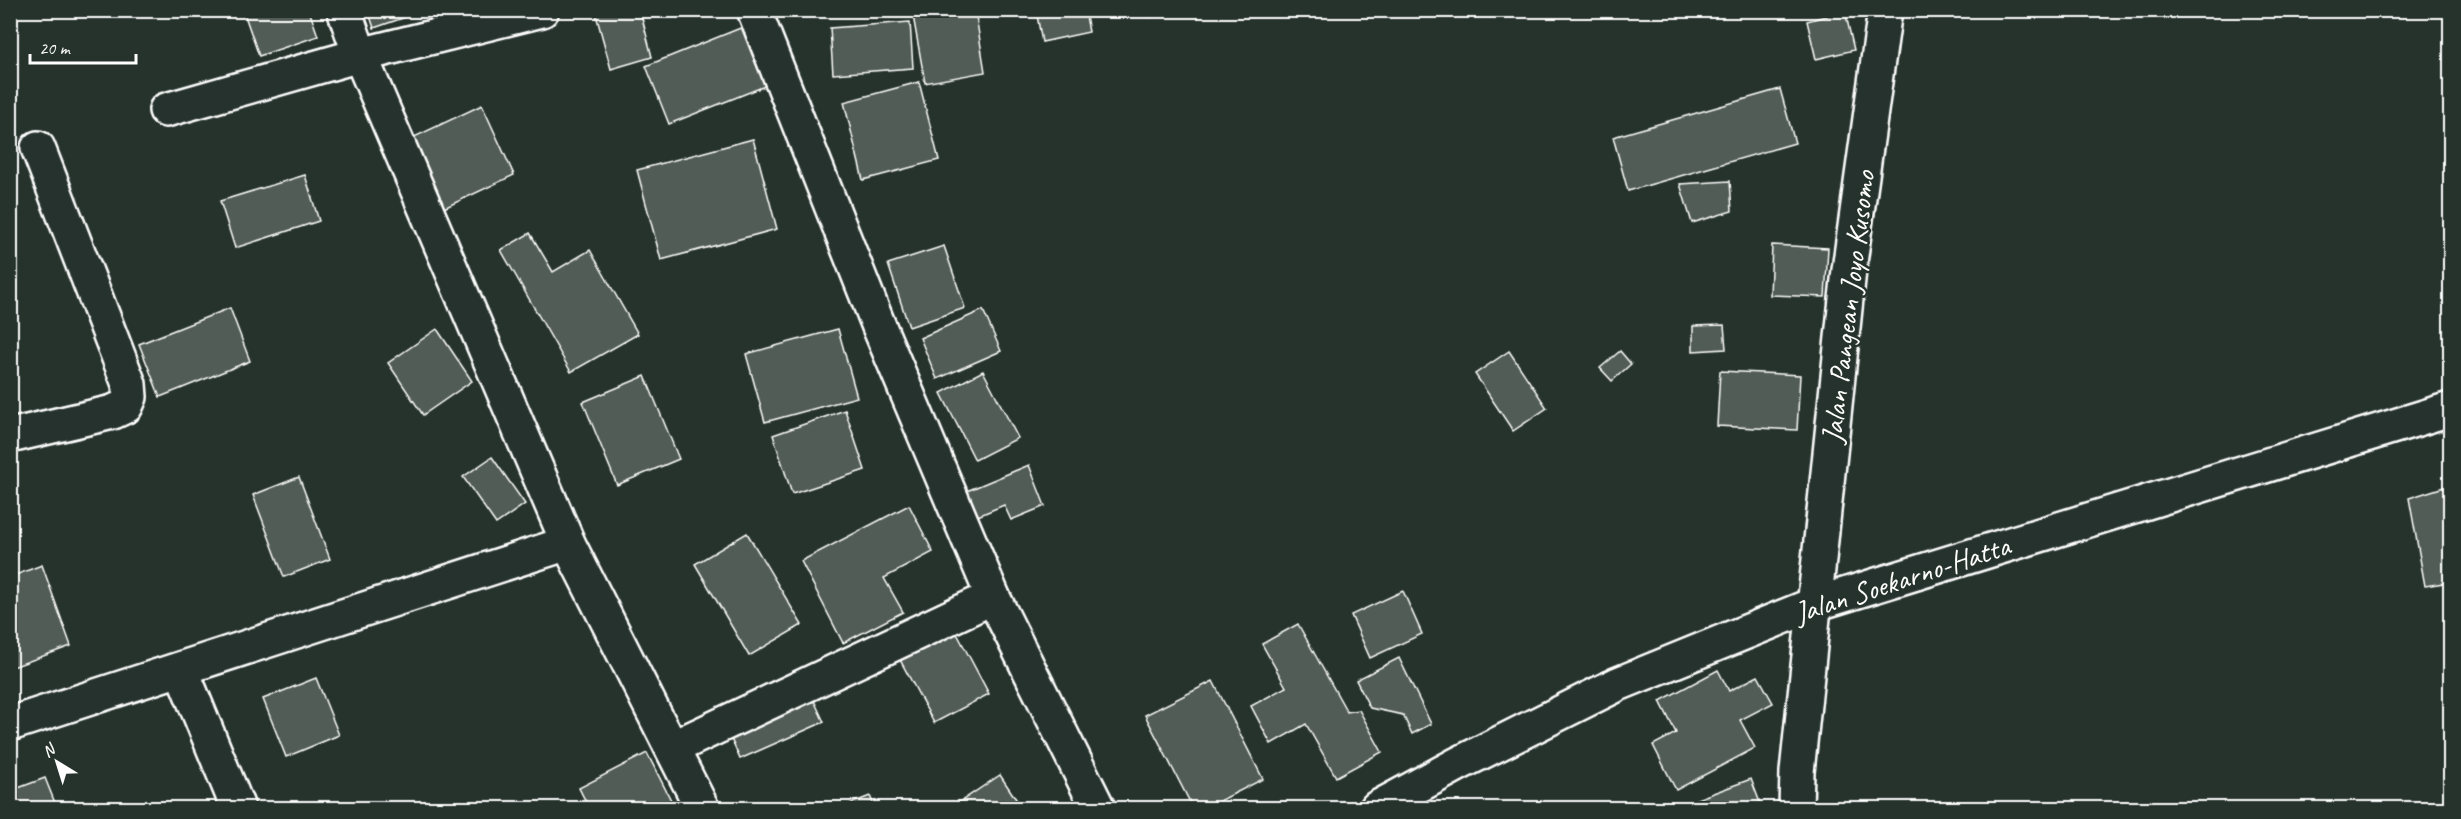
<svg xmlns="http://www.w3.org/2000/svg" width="2461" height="819" viewBox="0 0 2461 819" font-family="Caveat,sans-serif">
	<rect width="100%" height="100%" fill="#26332d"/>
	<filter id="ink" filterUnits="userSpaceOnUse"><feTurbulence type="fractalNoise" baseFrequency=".0167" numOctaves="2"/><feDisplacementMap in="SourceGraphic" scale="12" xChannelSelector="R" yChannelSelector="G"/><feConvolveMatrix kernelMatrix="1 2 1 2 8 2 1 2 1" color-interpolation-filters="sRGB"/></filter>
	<g filter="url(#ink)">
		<g fill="#515c57" stroke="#fff" stroke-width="1.5">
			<polygon points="243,10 309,10 318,36 259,56"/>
			<polygon points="368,10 426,10 374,28"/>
			<polygon points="640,10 652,57 611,69 595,11"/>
			<polygon points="912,10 975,10 985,72 925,83"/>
			<polygon points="1036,10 1085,10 1089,32 1042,42"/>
			<polygon points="1148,10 1173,10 1149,17"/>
			<polygon points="1845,11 1854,50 1816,59 1807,21"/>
			<polygon points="910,22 913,68 833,74 830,28"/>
			<polygon points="743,27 765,86 669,124 646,66"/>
			<polygon points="10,67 17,86 10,88"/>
			<polygon points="919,82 939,160 863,180 844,102"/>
			<polygon points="1780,89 1795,143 1628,191 1613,137"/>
			<polygon points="482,105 514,175 444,208 412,138"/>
			<polygon points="753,139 777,229 661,260 637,170"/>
			<polygon points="305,175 319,221 235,248 220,201"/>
			<polygon points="1730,181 1732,211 1692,223 1680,184"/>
			<polygon points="530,233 553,272 590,250 638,334 571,372 501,250"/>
			<polygon points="1772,245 1828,248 1825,297 1770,295"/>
			<polygon points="944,246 965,308 909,327 888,264"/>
			<polygon points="230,308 250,361 160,397 139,344"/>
			<polygon points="983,310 1001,351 937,379 920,338"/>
			<polygon points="1724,325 1726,349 1693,351 1693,326"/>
			<polygon points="437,329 472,381 423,415 388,363"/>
			<polygon points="838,329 857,397 765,422 746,354"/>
			<polygon points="1509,351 1547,408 1513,431 1475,374"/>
			<polygon points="1620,351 1631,364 1612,381 1600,368"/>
			<polygon points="983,371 1018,438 975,460 941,393"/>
			<polygon points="1720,371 1800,375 1797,430 1717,426"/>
			<polygon points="645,376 679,459 617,485 583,402"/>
			<polygon points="845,410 865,470 792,494 773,435"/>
			<polygon points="492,457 525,504 496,524 463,477"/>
			<polygon points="1029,465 1045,506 1011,520 1004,505 973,518 962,493"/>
			<polygon points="299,477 330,559 284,577 253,495"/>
			<polygon points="2444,487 2450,504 2450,582 2425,586 2409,498"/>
			<polygon points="909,505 933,552 884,578 903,612 843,643 801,561"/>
			<polygon points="747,533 802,625 749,656 695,564"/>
			<polygon points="42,565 71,646 10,668 10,577"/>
			<polygon points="1403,591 1422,634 1370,658 1351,615"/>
			<polygon points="1298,624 1347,712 1359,710 1382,752 1336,777 1306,724 1271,744 1251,706 1286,687 1262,644"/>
			<polygon points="953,626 989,694 934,723 898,656"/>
			<polygon points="1399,658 1431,724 1412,734 1403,715 1370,708 1356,680"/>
			<polygon points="1718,670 1729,691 1758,676 1773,703 1740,720 1755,748 1676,790 1653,745 1676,733 1660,701"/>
			<polygon points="316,678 339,735 286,757 263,699"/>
			<polygon points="1213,681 1263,779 1206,808 1193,808 1145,715"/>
			<polygon points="811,694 824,722 740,759 728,732"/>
			<polygon points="647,753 675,808 589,808 579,788"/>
			<polygon points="1000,775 1022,808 960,808 957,804"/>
			<polygon points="45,778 57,808 10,808 10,791"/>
			<polygon points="1751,779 1762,808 1691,808 1689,802"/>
			<polygon points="870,796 875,808 840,808"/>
		</g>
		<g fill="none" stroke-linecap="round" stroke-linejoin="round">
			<g stroke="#fff" stroke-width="38">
				<g id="minor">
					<polyline points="344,10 360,55 568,543 702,808"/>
					<polyline points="754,10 878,324 993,597 1098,808"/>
					<polyline points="166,110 360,55 542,10"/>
					<polyline points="10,436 113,412 126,406 130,397 129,384 38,148"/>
					<polyline points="181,669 238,808"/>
					<polyline points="10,724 568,543"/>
					<polyline points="672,748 993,597"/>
				</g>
			</g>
			<g stroke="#fff" stroke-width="38">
				<polyline id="secondary" points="1796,808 1797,772 1849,270 1885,10"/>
			</g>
			<g stroke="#fff" stroke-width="38">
				<polyline id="trunk" points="1377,808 1458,764 1618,684 1815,604 2450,409"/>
			</g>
			<use href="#minor" stroke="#26332d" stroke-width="33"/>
			<use href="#secondary" stroke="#26332d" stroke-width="33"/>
			<use href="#trunk" stroke="#26332d" stroke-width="33"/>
		</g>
	</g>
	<g text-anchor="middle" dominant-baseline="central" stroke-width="5" stroke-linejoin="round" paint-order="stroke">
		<g font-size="30" fill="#fff" stroke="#26332d">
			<text transform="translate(1848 307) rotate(-83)">Jalan Pangean Joyo Kusomo</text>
			<text transform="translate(1902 579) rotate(-18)">Jalan Soekarno-Hatta</text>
		</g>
	</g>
	<rect width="2461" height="819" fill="none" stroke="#26332d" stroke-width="36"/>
	<rect x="18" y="18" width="2425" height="783" fill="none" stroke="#fff" stroke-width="2" filter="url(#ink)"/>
	<g transform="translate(57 762) rotate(322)" stroke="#26332d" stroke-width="4.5" paint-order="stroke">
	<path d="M0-4.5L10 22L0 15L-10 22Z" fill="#ffffff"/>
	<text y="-9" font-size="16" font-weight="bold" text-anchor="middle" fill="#ffffff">N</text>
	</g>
	<path d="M30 54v9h106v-9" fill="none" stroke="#ffffff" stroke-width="3"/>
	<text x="39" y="54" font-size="18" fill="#ffffff" stroke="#26332d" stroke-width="4.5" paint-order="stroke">20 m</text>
</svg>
